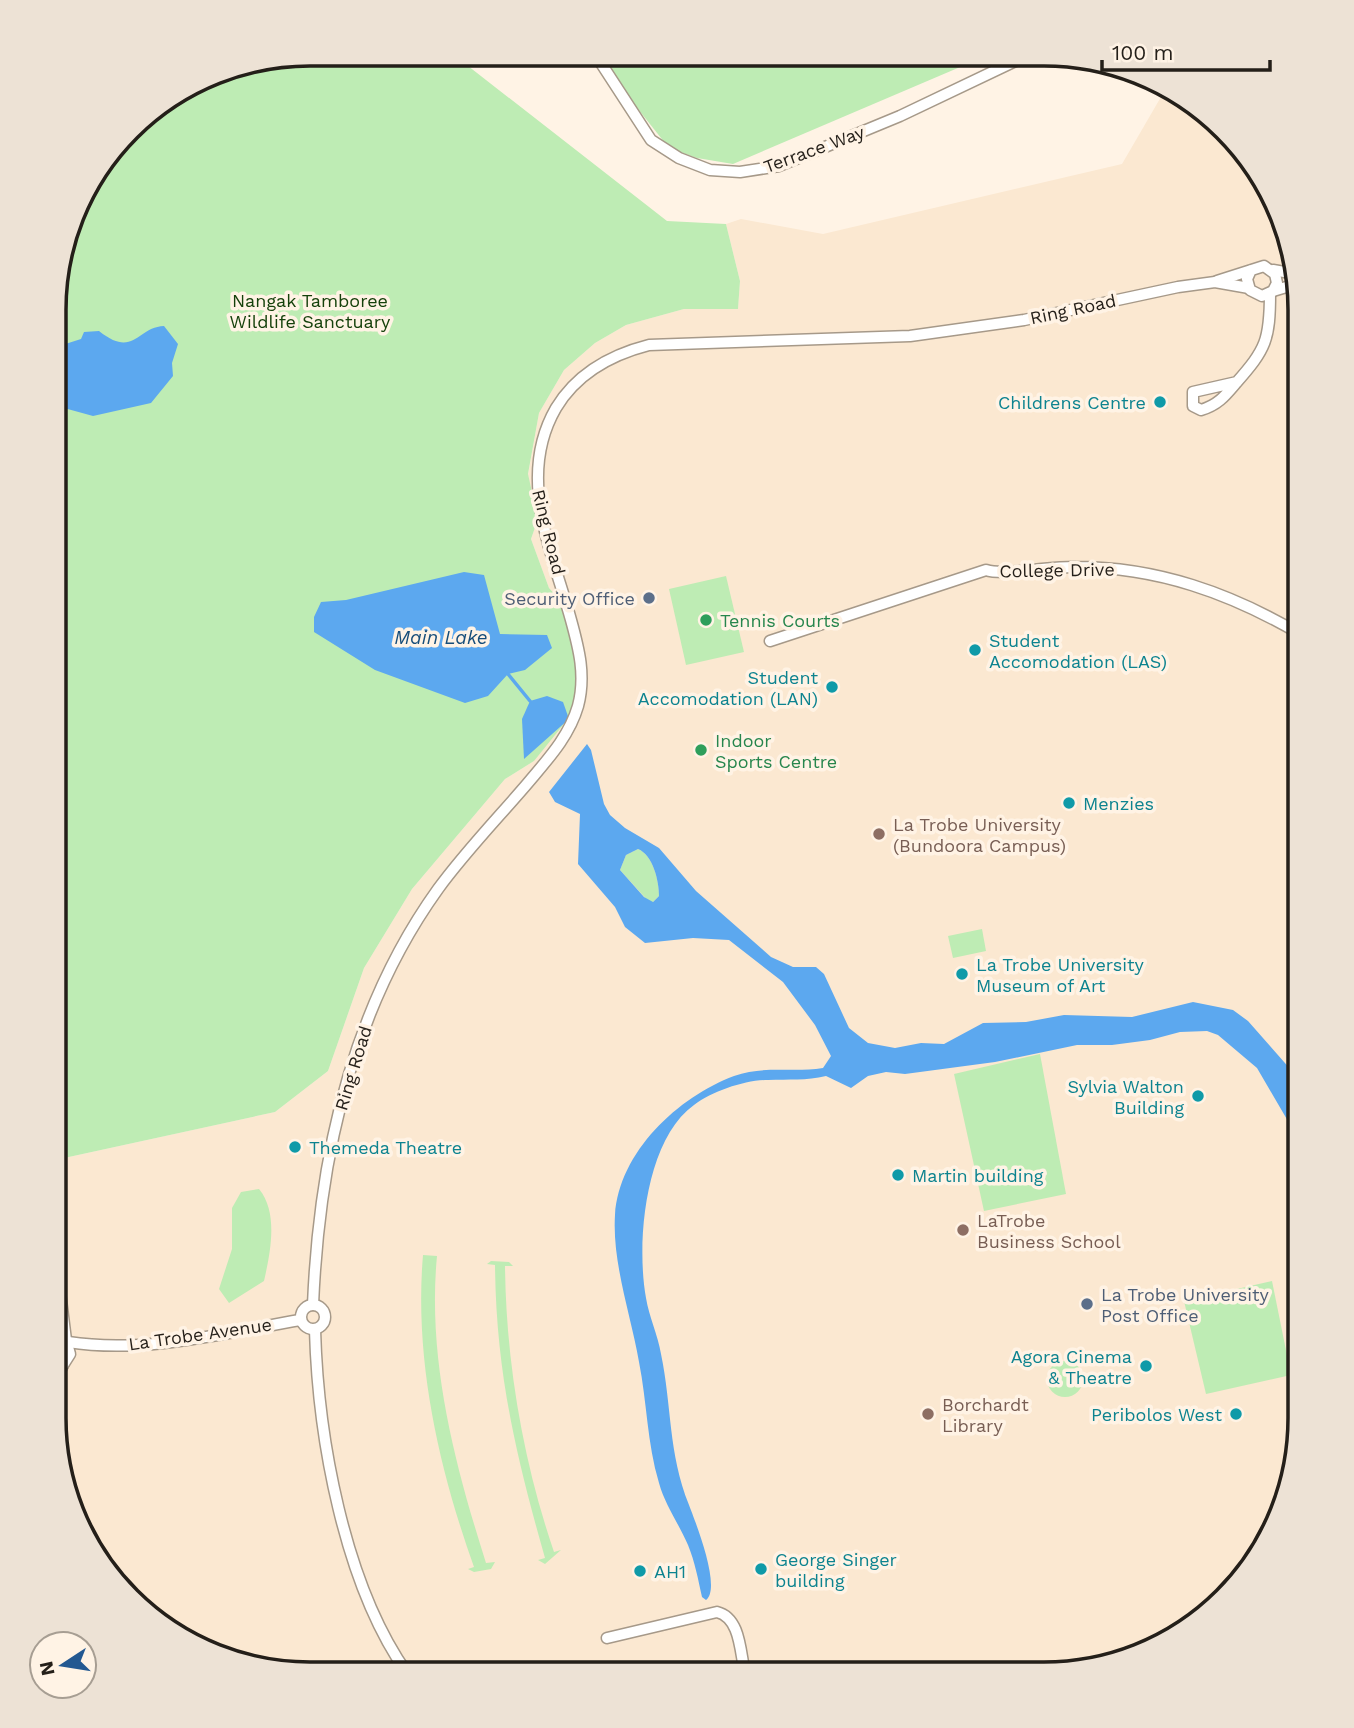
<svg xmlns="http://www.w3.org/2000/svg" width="1354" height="1728" viewBox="0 0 1354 1728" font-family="'Work Sans',sans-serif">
	<rect width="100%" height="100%" fill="#fff3e5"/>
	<polygon fill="#fbe8d1" points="1165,90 1186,98 1266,183 1300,310 1299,1434 1265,1546 1171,1640 1060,1673 294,1673 169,1631 88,1545 54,1418 55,1160 275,1112 328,1071 364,968 412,889 505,779 534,761 575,616 549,588 531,539 538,519 528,475 539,413 564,370 595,343 626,325 684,309 738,309 740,281 726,224 741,219 823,234 1122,164"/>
	<g fill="#beecb4">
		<polygon points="311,54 454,55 667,221 726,224 740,281 738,309 684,309 626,325 595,343 564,370 539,413 528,474 538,519 531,539 549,588 575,616 582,645 572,714 534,761 505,779 412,889 364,968 328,1071 275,1112 55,1160 57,277 88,183 142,118 228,68"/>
		<polygon points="595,55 986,56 733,164 697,158 669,148"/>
		<polygon points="726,576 744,652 686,665 669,589"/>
		<path d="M 638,849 C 653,855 659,881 659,896 L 653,902 L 649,902 L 620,870 L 626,855 Z"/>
		<polygon points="982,929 986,951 953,958 948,936"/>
		<polygon points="1040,1054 1066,1194 984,1211 954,1074"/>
		<path d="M 259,1189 C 279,1213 270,1254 264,1281 L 229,1303 L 219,1289 L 232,1249 L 232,1208 L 241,1192 Z"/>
		<path d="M 423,1255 L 437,1256 C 427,1360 455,1465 486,1563 L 495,1562 L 491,1569 L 474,1572 L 468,1569 L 474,1567 C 439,1469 414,1360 423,1255 Z"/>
		<path d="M 491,1261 L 509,1262 L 513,1266 L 505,1266 C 506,1362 523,1461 554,1552 L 561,1550 L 545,1564 L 538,1560 L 545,1558 C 516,1456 496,1372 495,1265 L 487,1264 Z"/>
		<polygon points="1272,1281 1291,1375 1206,1394 1184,1301"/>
		<circle cx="1065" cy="1379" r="18"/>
	</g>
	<g fill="#5ca8ef" fill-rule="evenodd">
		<path d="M 164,326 L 178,344 L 172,363 L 173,376 L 151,403 L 93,416 L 64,408 L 60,381 L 56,378 L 56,347 L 81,339 L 84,332 L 99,331 C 134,359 137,327 164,326 Z"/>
		<polygon points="464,572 484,575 500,634 547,635 552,648 525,670 508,674 488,696 465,703 375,670 314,632 314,617 321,602 346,600"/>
		<polygon points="547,696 563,702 569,719 524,759 522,719 530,701"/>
		<path d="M 587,744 L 591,750 L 604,804 L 610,815 L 625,828 L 659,848 L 696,891 L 771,957 L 793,967 L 816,967 L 824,974 L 849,1028 L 868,1043 L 895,1048 L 921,1043 L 944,1044 L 983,1023 L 1026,1022 L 1064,1015 L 1132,1017 L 1193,1002 L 1233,1010 L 1248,1021 L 1299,1079 L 1299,1140 L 1257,1068 L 1218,1035 L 1207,1031 L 1180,1032 L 1150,1040 L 1112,1045 L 1077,1045 L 995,1062 L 905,1074 L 886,1072 L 868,1076 L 851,1088 L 826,1076 C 806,1081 789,1079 768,1080 C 745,1080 713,1091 694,1105 C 645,1140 636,1243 646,1298 C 649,1317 658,1335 661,1354 C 672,1407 668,1452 689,1505 C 695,1521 722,1588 706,1600 L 702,1597 C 698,1579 695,1562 688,1545 C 679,1524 665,1505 659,1483 C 647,1443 647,1402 639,1362 C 631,1315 612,1263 615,1215 C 619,1152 678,1097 734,1076 C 764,1065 793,1073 823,1068 L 831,1056 L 815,1025 L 783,982 L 729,940 L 693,938 L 645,943 L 625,927 L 615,907 L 578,864 L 580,814 L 555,802 L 549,792 ZM 638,849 C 653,855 659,881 659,896 L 653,902 L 644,897 L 620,870 L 626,855 Z"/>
	</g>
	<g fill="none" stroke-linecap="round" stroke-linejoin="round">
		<polyline stroke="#5ca8ef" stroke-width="3.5" points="508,674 530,701"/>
		<g stroke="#a69989" stroke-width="13">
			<g id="street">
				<polyline points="597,57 651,140 679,158 710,170 740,172 779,166 900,116 1026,56"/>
				<polyline points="1273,270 1290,273"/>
				<polyline points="1217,281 1264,266 1275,274 1277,283 1273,291 1262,296 1250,290 1247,279 1251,270"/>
				<polyline points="1273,291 1293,285"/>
				<path d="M 1237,382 L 1193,392 L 1193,406 L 1201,410 C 1218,405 1225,396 1236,383 C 1266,349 1270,340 1270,293"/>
				<path d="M 770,641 L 986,570 C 1004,576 1052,566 1076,567 C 1157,567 1230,593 1300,634"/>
				<polyline points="55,1252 66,1340"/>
				<circle cx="313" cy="1317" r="12"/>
				<path d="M 313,1305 C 319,1159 351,1010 438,889 C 465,852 497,819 527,784 C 547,760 569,737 578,706 C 586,676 579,649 571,620 C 552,551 516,477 556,408 C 577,373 610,355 649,345 L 910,336 L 1024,320 L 1178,287 L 1215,282 L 1249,288"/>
				<polyline points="54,1319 59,1300"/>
				<path d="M 315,1330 C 318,1437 344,1584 407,1673"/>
				<path d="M 68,1342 C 145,1354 225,1333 300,1320"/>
				<polyline points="54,1366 63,1365 70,1354 66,1340 54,1336"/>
				<polyline points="54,1383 63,1365"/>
				<path d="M 607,1638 L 717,1612 C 741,1618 740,1653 745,1673"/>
			</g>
		</g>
		<use href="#street" stroke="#fff" stroke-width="10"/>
	</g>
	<g fill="#0f9aa8" stroke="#fff3e5" stroke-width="2.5">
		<circle cx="1160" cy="402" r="7"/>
		<circle cx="975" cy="650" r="7"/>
		<circle cx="832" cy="687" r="7"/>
		<circle cx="1069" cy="803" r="7"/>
		<circle cx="962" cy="974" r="7"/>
		<circle cx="1198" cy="1096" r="7"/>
		<circle cx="295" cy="1147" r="7"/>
		<circle cx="898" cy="1175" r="7"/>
		<circle cx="1146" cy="1366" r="7"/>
		<circle cx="1236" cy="1414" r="7"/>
		<circle cx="761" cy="1569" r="7"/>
		<circle cx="640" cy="1571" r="7"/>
	</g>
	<g fill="#5c6f8a" stroke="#fff3e5" stroke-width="2.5">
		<circle cx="649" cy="598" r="7"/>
		<circle cx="1087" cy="1304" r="7"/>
	</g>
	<g fill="#2e9e5b" stroke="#fff3e5" stroke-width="2.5">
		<circle cx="706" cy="620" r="7"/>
		<circle cx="701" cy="750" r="7"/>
	</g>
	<g fill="#8d6e63" stroke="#fff3e5" stroke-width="2.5">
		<circle cx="879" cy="834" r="7"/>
		<circle cx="963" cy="1230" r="7"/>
		<circle cx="928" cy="1414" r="7"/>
	</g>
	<g text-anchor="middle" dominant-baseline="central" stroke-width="7" stroke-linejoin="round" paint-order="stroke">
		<g font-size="18" fill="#241f19" stroke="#fff3e5">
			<text transform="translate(814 149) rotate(-20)">Terrace Way</text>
			<text transform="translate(1073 309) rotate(-12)">Ring Road</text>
			<text transform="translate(549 532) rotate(76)">Ring Road</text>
			<text transform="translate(1057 570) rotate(-1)">College Drive</text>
			<text transform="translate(353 1068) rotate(-73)">Ring Road</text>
			<text transform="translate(200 1334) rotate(-8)">La Trobe Avenue</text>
		</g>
		<g font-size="18" fill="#15410b" stroke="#fff3e5">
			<text x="310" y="300">Nangak Tamboree<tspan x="310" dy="21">Wildlife Sanctuary</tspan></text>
		</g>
		<g font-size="18" fill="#0d838f" stroke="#fff3e5" text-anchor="start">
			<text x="1146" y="402" text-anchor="end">Childrens Centre</text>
			<text x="989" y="640">Student<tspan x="989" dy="21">Accomodation (LAS)</tspan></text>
			<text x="818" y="677" text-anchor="end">Student<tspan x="818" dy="21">Accomodation (LAN)</tspan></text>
			<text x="1083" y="803">Menzies</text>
			<text x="976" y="964">La Trobe University<tspan x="976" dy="21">Museum of Art</tspan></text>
			<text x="1184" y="1086" text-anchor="end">Sylvia Walton<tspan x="1184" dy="21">Building</tspan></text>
			<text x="309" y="1147">Themeda Theatre</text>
			<text x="912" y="1175">Martin building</text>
			<text x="1132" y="1356" text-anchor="end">Agora Cinema<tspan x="1132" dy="21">&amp; Theatre</tspan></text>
			<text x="1222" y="1414" text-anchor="end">Peribolos West</text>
			<text x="775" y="1559">George Singer<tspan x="775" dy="21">building</tspan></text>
			<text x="654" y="1571">AH1</text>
		</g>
		<g font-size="18" fill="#4e5e75" stroke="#fff3e5" text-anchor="end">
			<text x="635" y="598">Security Office</text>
			<text x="1101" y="1294" text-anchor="start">La Trobe University<tspan x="1101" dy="21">Post Office</tspan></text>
		</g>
		<g font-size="18" fill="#27864d" stroke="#fff3e5" text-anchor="start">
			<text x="720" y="620">Tennis Courts</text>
			<text x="715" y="740">Indoor<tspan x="715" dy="21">Sports Centre</tspan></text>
		</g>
		<g font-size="18" fill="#785e54" stroke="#fff3e5" text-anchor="start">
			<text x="893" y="824">La Trobe University<tspan x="893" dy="21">(Bundoora Campus)</tspan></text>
			<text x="977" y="1220">LaTrobe<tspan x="977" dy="21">Business School</tspan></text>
			<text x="942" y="1404">Borchardt<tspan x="942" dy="21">Library</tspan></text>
		</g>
		<g font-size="19" font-style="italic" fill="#164d7a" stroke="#fff3e5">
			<text x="441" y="637">Main Lake</text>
		</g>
	</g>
	<path d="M0 0H1354V1728H0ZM310 66H1044A244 244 0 0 1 1288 310V1418A244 244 0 0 1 1044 1662H310A244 244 0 0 1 66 1418V310A244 244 0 0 1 310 66Z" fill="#ede2d5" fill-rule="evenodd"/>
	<path fill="none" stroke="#241f19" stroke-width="3.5" d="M310 66H1044A244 244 0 0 1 1288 310V1418A244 244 0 0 1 1044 1662H310A244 244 0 0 1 66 1418V310A244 244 0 0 1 310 66Z"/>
	<g transform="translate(63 1665) rotate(258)"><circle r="33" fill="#fff3e5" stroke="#a79e93" stroke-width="2"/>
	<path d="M0-5L12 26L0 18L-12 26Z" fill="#235891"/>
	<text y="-10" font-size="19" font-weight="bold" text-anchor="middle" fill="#241f19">N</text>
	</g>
	<path d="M1102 60v10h168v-10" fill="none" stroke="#241f19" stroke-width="3.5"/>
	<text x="1112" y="60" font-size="21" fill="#241f19" stroke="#fff3e5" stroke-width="5" paint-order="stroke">100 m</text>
</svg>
